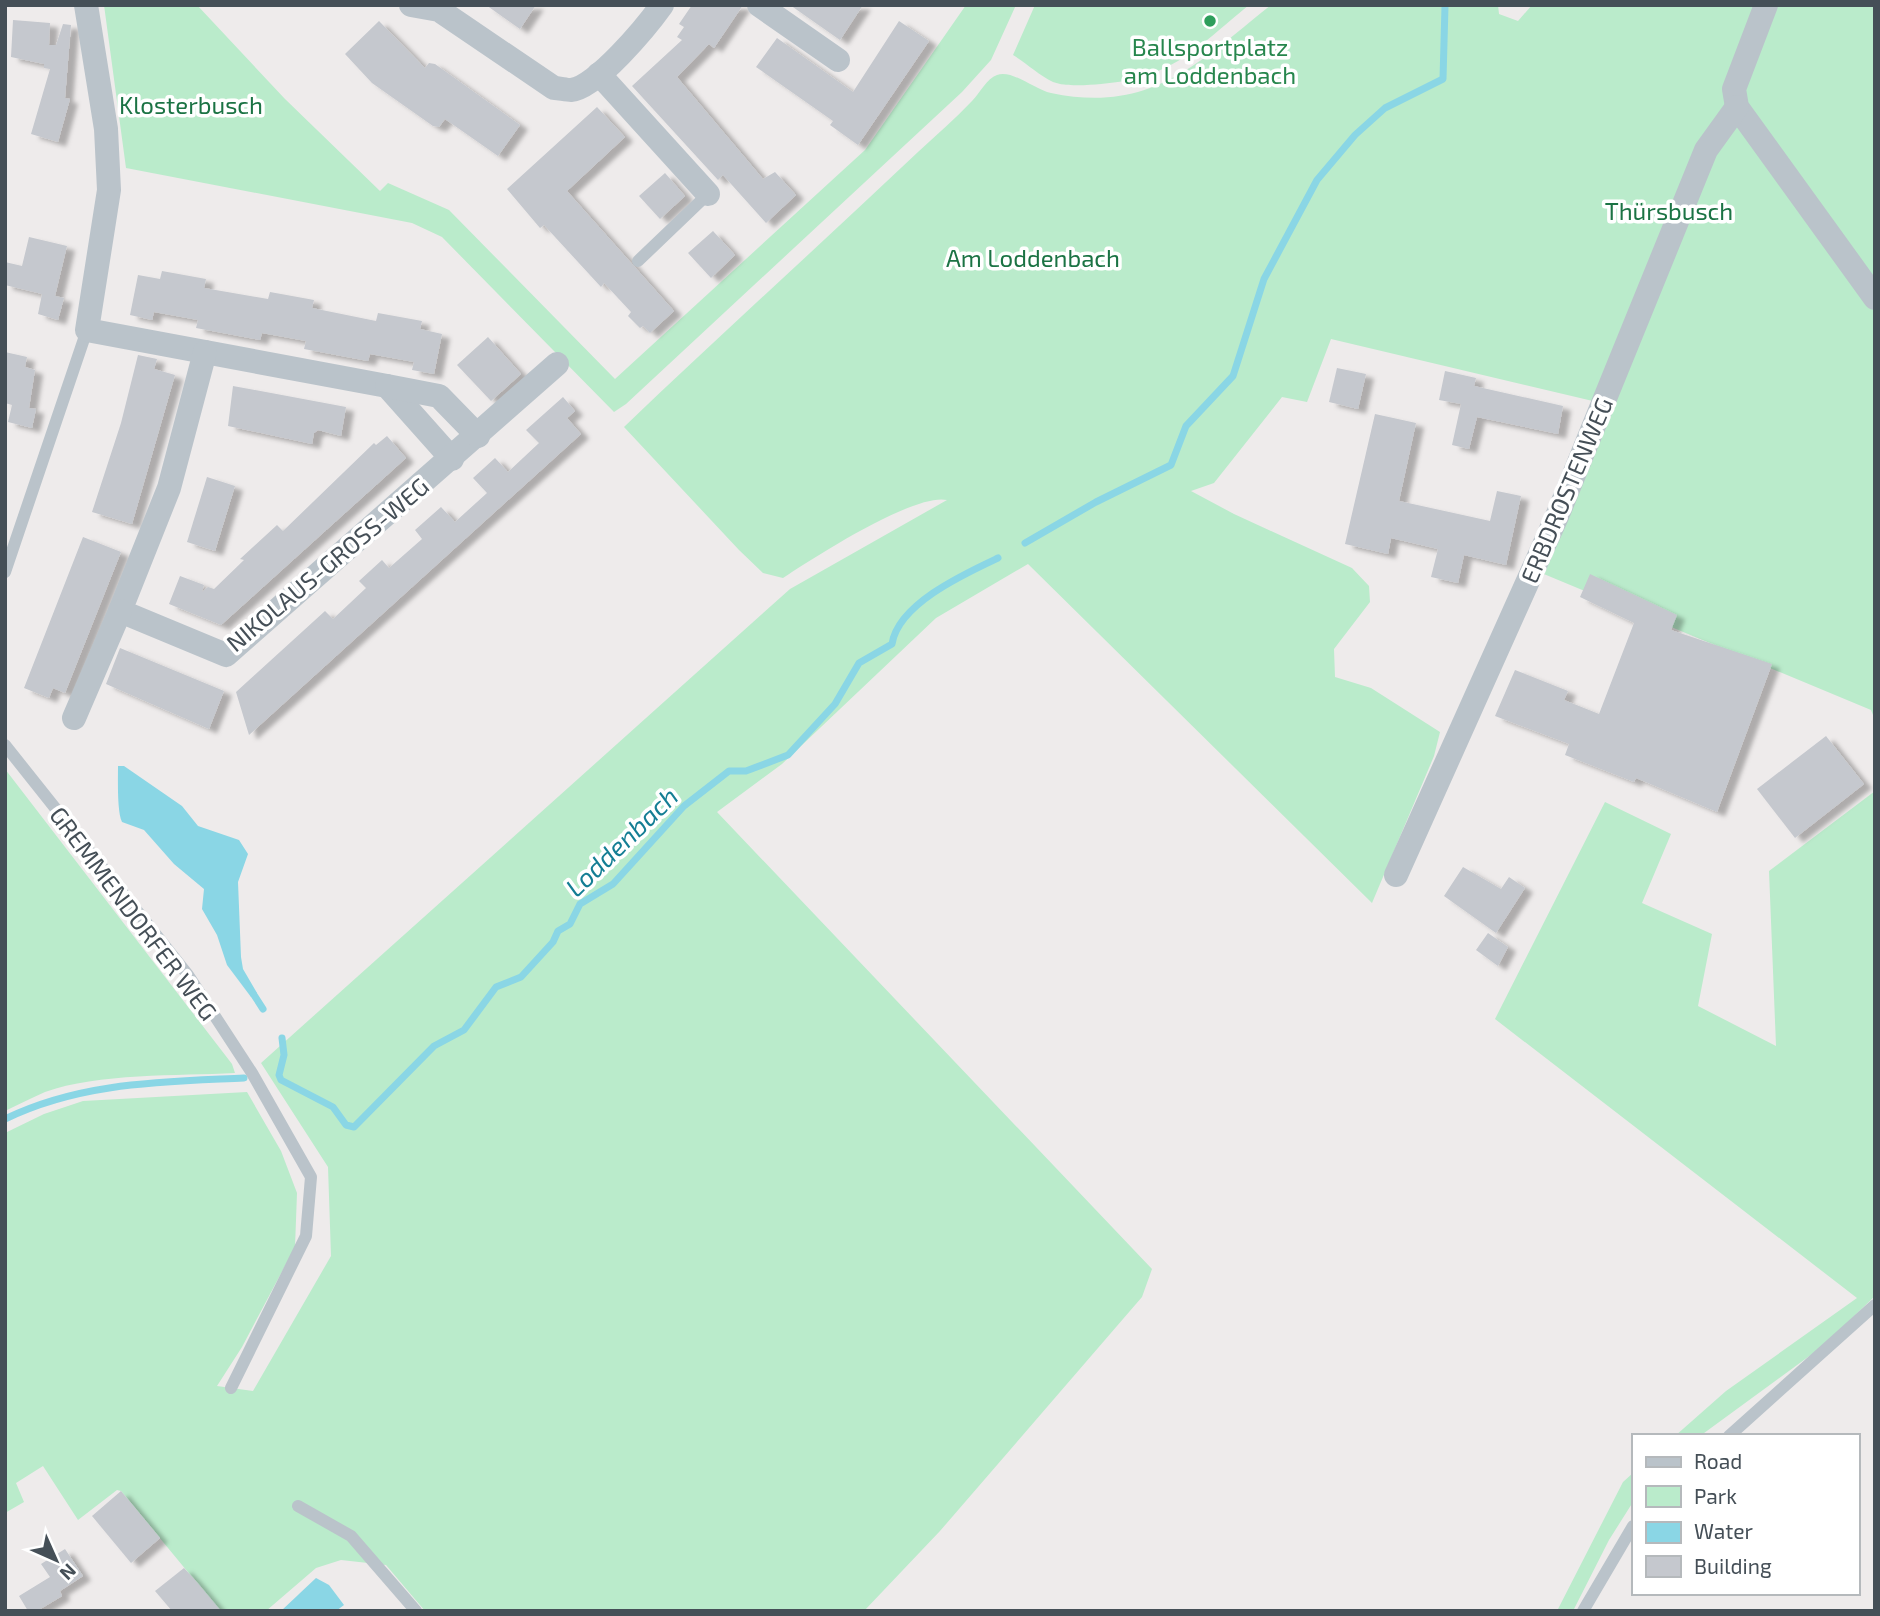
<svg xmlns="http://www.w3.org/2000/svg" width="1880" height="1616" viewBox="0 0 1880 1616" font-family="'Exo 2',sans-serif">
	<defs>
		<filter id="shadow"><feDropShadow dx="8" dy="4.5" stdDeviation="2" flood-color="#0004"/></filter>
	</defs>
	<rect width="100%" height="100%" fill="#eeebeb"/>
	<g fill="#baebcb">
		<polygon points="104,5 197,5 285,99 380,191 388,183 449,210 615,379 865,150 966,5 1016,5 991,60 962,92 626,404 614,412 442,237 412,223 126,168"/>
		<path d="M 1035,5 L 1249,5 C 1196,48 1173,78 1101,84 C 1088,85 1066,87 1053,82 C 1039,75 1026,63 1013,55 Z"/>
		<path d="M 1271,5 L 1498,5 L 1499,14 L 1518,21 L 1532,5 L 1875,5 L 1875,720 L 1871,710 L 1539,572 L 1597,402 L 1331,339 L 1307,402 L 1282,397 L 1214,483 L 1191,491 L 1234,514 L 1352,568 L 1369,586 L 1370,602 L 1334,649 L 1335,677 L 1371,688 L 1440,732 L 1434,756 L 1372,903 L 1028,564 L 936,618 L 782,764 L 717,812 L 1152,1269 L 1142,1297 L 940,1531 L 864,1611 L 425,1611 L 386,1565 L 341,1560 L 316,1568 L 266,1611 L 220,1611 L 121,1491 L 117,1490 L 78,1520 L 43,1466 L 16,1483 L 24,1502 L 5,1513 L 5,1133 L 44,1114 L 83,1101 L 247,1092 L 281,1151 L 297,1193 L 295,1247 L 242,1347 L 217,1386 L 253,1391 L 331,1256 L 328,1167 L 261,1063 L 790,589 L 947,500 C 914,493 815,557 783,578 L 763,573 L 739,550 L 624,427 C 721,334 821,244 918,152 C 936,135 955,119 972,101 C 980,93 987,78 997,75 C 1012,69 1035,90 1051,93 C 1151,114 1198,63 1271,5 Z"/>
		<path d="M 5,769 L 232,1064 L 235,1073 C 178,1076 98,1073 45,1092 C 31,1098 18,1105 5,1111 Z"/>
		<polygon points="1875,791 1875,1296 1823,1346 1700,1436 1675,1436 1726,1391 1857,1298 1495,1019 1605,802 1671,834 1642,903 1712,934 1698,1006 1776,1046 1769,871"/>
		<polygon points="1633,1473 1633,1502 1609,1540 1573,1611 1557,1611 1623,1482"/>
	</g>
	<g fill="#8ad6e5">
		<path d="M 118,766 L 124,766 L 182,806 L 198,826 L 239,840 L 248,854 L 238,882 L 241,957 L 243,969 L 257,993 L 251,997 L 227,965 L 217,935 L 202,909 L 204,889 L 174,864 L 144,830 L 122,822 C 117,812 118,779 118,766 Z"/>
		<polygon points="316,1578 329,1585 344,1605 336,1611 281,1611"/>
	</g>
	<g fill="none" stroke-linecap="round" stroke-linejoin="round">
		<g stroke="#8ad6e5" stroke-width="7">
			<polyline points="1025,543 1096,502 1171,465 1186,426 1233,376 1264,279 1317,180 1355,135 1385,108 1443,79 1445,6"/>
			<polyline points="254,995 263,1009"/>
			<path d="M 282,1038 L 284,1055 L 279,1075 L 281,1080 L 333,1107 L 346,1125 L 354,1127 L 434,1046 L 464,1030 L 496,987 L 521,977 L 553,942 L 558,931 L 570,924 L 580,904 L 613,884 L 684,806 L 729,771 L 746,771 L 788,755 L 835,704 L 859,663 L 892,644 C 898,604 964,574 998,558"/>
			<path d="M 5,1119 C 81,1082 162,1082 244,1078"/>
		</g>
	</g>
	<g fill="#c5c8ce" filter="url(#shadow)">
		<polygon points="486,5 536,5 520,29"/>
		<polygon points="692,5 743,5 714,48 709,44 677,77 763,179 775,172 796,195 766,223 723,175 718,180 632,86 682,40 677,37 684,27 679,24"/>
		<polygon points="790,5 863,5 840,40"/>
		<polygon points="13,20 50,23 49,45 56,45 63,24 71,25 65,98 70,99 58,142 31,134 50,69 44,68 44,64 11,57"/>
		<polygon points="379,21 425,68 429,63 435,64 520,125 498,156 445,119 439,127 433,126 372,83 345,54"/>
		<polygon points="899,21 929,41 858,145 830,125 833,121 756,67 777,38 853,92"/>
		<polygon points="597,107 625,137 567,191 674,311 650,333 643,326 640,328 628,316 631,312 604,283 601,287 544,225 540,228 507,189"/>
		<polygon points="665,173 685,196 660,219 639,196"/>
		<polygon points="713,231 735,255 711,278 688,253"/>
		<polygon points="29,237 67,246 55,296 64,298 58,320 38,314 42,294 5,285 5,262 22,266"/>
		<polygon points="162,271 206,279 204,288 268,299 270,292 314,300 312,308 376,321 378,313 422,321 420,329 442,334 434,374 412,370 414,362 370,354 368,361 304,349 306,341 262,333 260,340 196,328 198,320 154,312 152,320 130,315 138,275 160,279"/>
		<polygon points="488,337 521,374 491,401 457,365"/>
		<polygon points="5,352 27,357 25,367 35,370 29,408 36,409 32,428 8,422 12,405 5,403"/>
		<polygon points="138,355 157,359 154,369 175,375 132,524 92,512 121,423"/>
		<polygon points="1337,368 1366,374 1358,409 1329,402"/>
		<polygon points="1445,371 1476,378 1474,386 1563,406 1558,434 1477,417 1469,449 1452,445 1461,404 1439,400"/>
		<polygon points="233,386 346,407 341,436 318,430 314,433 312,444 228,426"/>
		<polygon points="563,397 575,411 567,418 581,434 249,735 236,692 325,611 333,619 366,588 359,581 382,560 389,568 422,539 415,530 441,507 455,522 487,493 473,478 495,458 508,472 539,443 526,430"/>
		<polygon points="1375,414 1416,423 1399,501 1490,521 1497,491 1521,496 1506,565 1464,555 1458,583 1431,577 1438,549 1391,538 1388,554 1345,544"/>
		<polygon points="387,436 406,458 221,625 169,604 180,576 204,585 202,592 208,587 214,589 244,560 240,559 277,525 283,531 374,443 376,445"/>
		<polygon points="207,477 235,486 215,551 187,542"/>
		<polygon points="83,537 121,552 65,693 53,688 49,698 24,688"/>
		<polygon points="1590,574 1677,615 1671,630 1772,664 1717,812 1636,778 1634,782 1565,755 1569,744 1495,716 1515,670 1568,691 1564,700 1599,714 1634,623 1580,597"/>
		<polygon points="120,648 224,691 209,729 106,684"/>
		<polygon points="1826,736 1864,784 1795,838 1757,789"/>
		<polygon points="1463,867 1501,889 1509,877 1525,888 1496,933 1444,896"/>
		<polygon points="1488,933 1508,947 1498,966 1476,950"/>
		<polygon points="121,1491 160,1538 131,1563 92,1516"/>
		<polygon points="65,1549 83,1576 60,1591 62,1596 37,1611 28,1611 19,1596 50,1577 41,1564"/>
		<polygon points="184,1568 196,1581 221,1611 172,1611 155,1591"/>
	</g>
	<g fill="none" stroke-linecap="round" stroke-linejoin="round">
		<g stroke="#bac3ca" stroke-width="12">
			<polyline points="638,261 708,194"/>
			<polyline points="5,572 87,330"/>
			<polyline points="5,745 188,975 252,1073 311,1177 306,1236 231,1388"/>
			<polyline points="1729,1436 1875,1305"/>
			<polyline points="298,1506 351,1536 416,1611"/>
			<polyline points="1583,1611 1633,1526"/>
		</g>
		<g stroke="#bac3ca" stroke-width="24">
			<polyline points="86,5 106,129 109,190 87,330 387,386 452,459"/>
			<path d="M 411,5 L 439,10 L 554,88 C 559,88 566,90 571,90 C 596,88 647,26 662,5"/>
			<polyline points="759,5 838,60"/>
			<polyline points="1766,5 1734,89 1737,107 1875,298"/>
			<polyline points="599,74 708,194"/>
			<polyline points="205,352 169,488 120,611 226,655 557,364"/>
			<polyline points="387,386 439,396 478,436"/>
			<polyline points="74,718 120,611"/>
			<polyline points="1396,875 1558,514 1706,150 1737,107"/>
		</g>
	</g>
	<circle fill="#2e9e5b" stroke="#fff" stroke-width="2.5" cx="1210" cy="21" r="7"/>
	<g text-anchor="middle" dominant-baseline="central" stroke-width="7" stroke-linejoin="round" paint-order="stroke">
		<g font-size="24" fill="#27864d" stroke="#fff">
			<text x="1210" y="46">Ballsportplatz<tspan x="1210" dy="28">am Loddenbach</tspan></text>
		</g>
		<g font-size="24" fill="#1b7344" stroke="#fff">
			<text x="191" y="104">Klosterbusch</text>
			<text x="1669" y="210">Thürsbusch</text>
			<text x="1033" y="257">Am Loddenbach</text>
		</g>
		<g font-size="24" fill="#454f57" stroke="#fff">
			<text transform="translate(1566 490) rotate(-67)">ERBDROSTENWEG</text>
			<text transform="translate(327 564) rotate(-40)">NIKOLAUS-GROSS-WEG</text>
			<text transform="translate(134 913) rotate(53)">GREMMENDORFER WEG</text>
		</g>
		<g font-size="26" font-style="italic" fill="#147e94" stroke="#fff">
			<text transform="translate(621 841) rotate(-44)">Loddenbach</text>
		</g>
	</g>
	<rect width="1880" height="1616" fill="none" stroke="#454f57" stroke-width="14"/>
	<rect x="1632" y="1434" width="228" height="161" fill="#ffffff" stroke="#b5b9bc" stroke-width="2"/>
	<rect x="1646" y="1457" width="35" height="10" fill="#bac3ca" stroke="#b5b9bc" stroke-width="2"/>
	<text x="1694" y="1469" font-size="21" fill="#454f57">Road</text>
	<rect x="1646" y="1486" width="35" height="21" fill="#baebcb" stroke="#b5b9bc" stroke-width="2"/>
	<text x="1694" y="1504" font-size="21" fill="#454f57">Park</text>
	<rect x="1646" y="1522" width="35" height="21" fill="#8ad6e5" stroke="#b5b9bc" stroke-width="2"/>
	<text x="1694" y="1539" font-size="21" fill="#454f57">Water</text>
	<rect x="1646" y="1556" width="35" height="21" fill="#c5c8ce" stroke="#b5b9bc" stroke-width="2"/>
	<text x="1694" y="1574" font-size="21" fill="#454f57">Building</text>
	<g transform="translate(56 1560) rotate(135)" stroke="#ffffff" stroke-width="5" paint-order="stroke">
	<path d="M0-5L12 26L0 18L-12 26Z" fill="#454f57"/>
	<text y="-10" font-size="19" font-weight="bold" text-anchor="middle" fill="#454f57">N</text>
	</g>
</svg>
